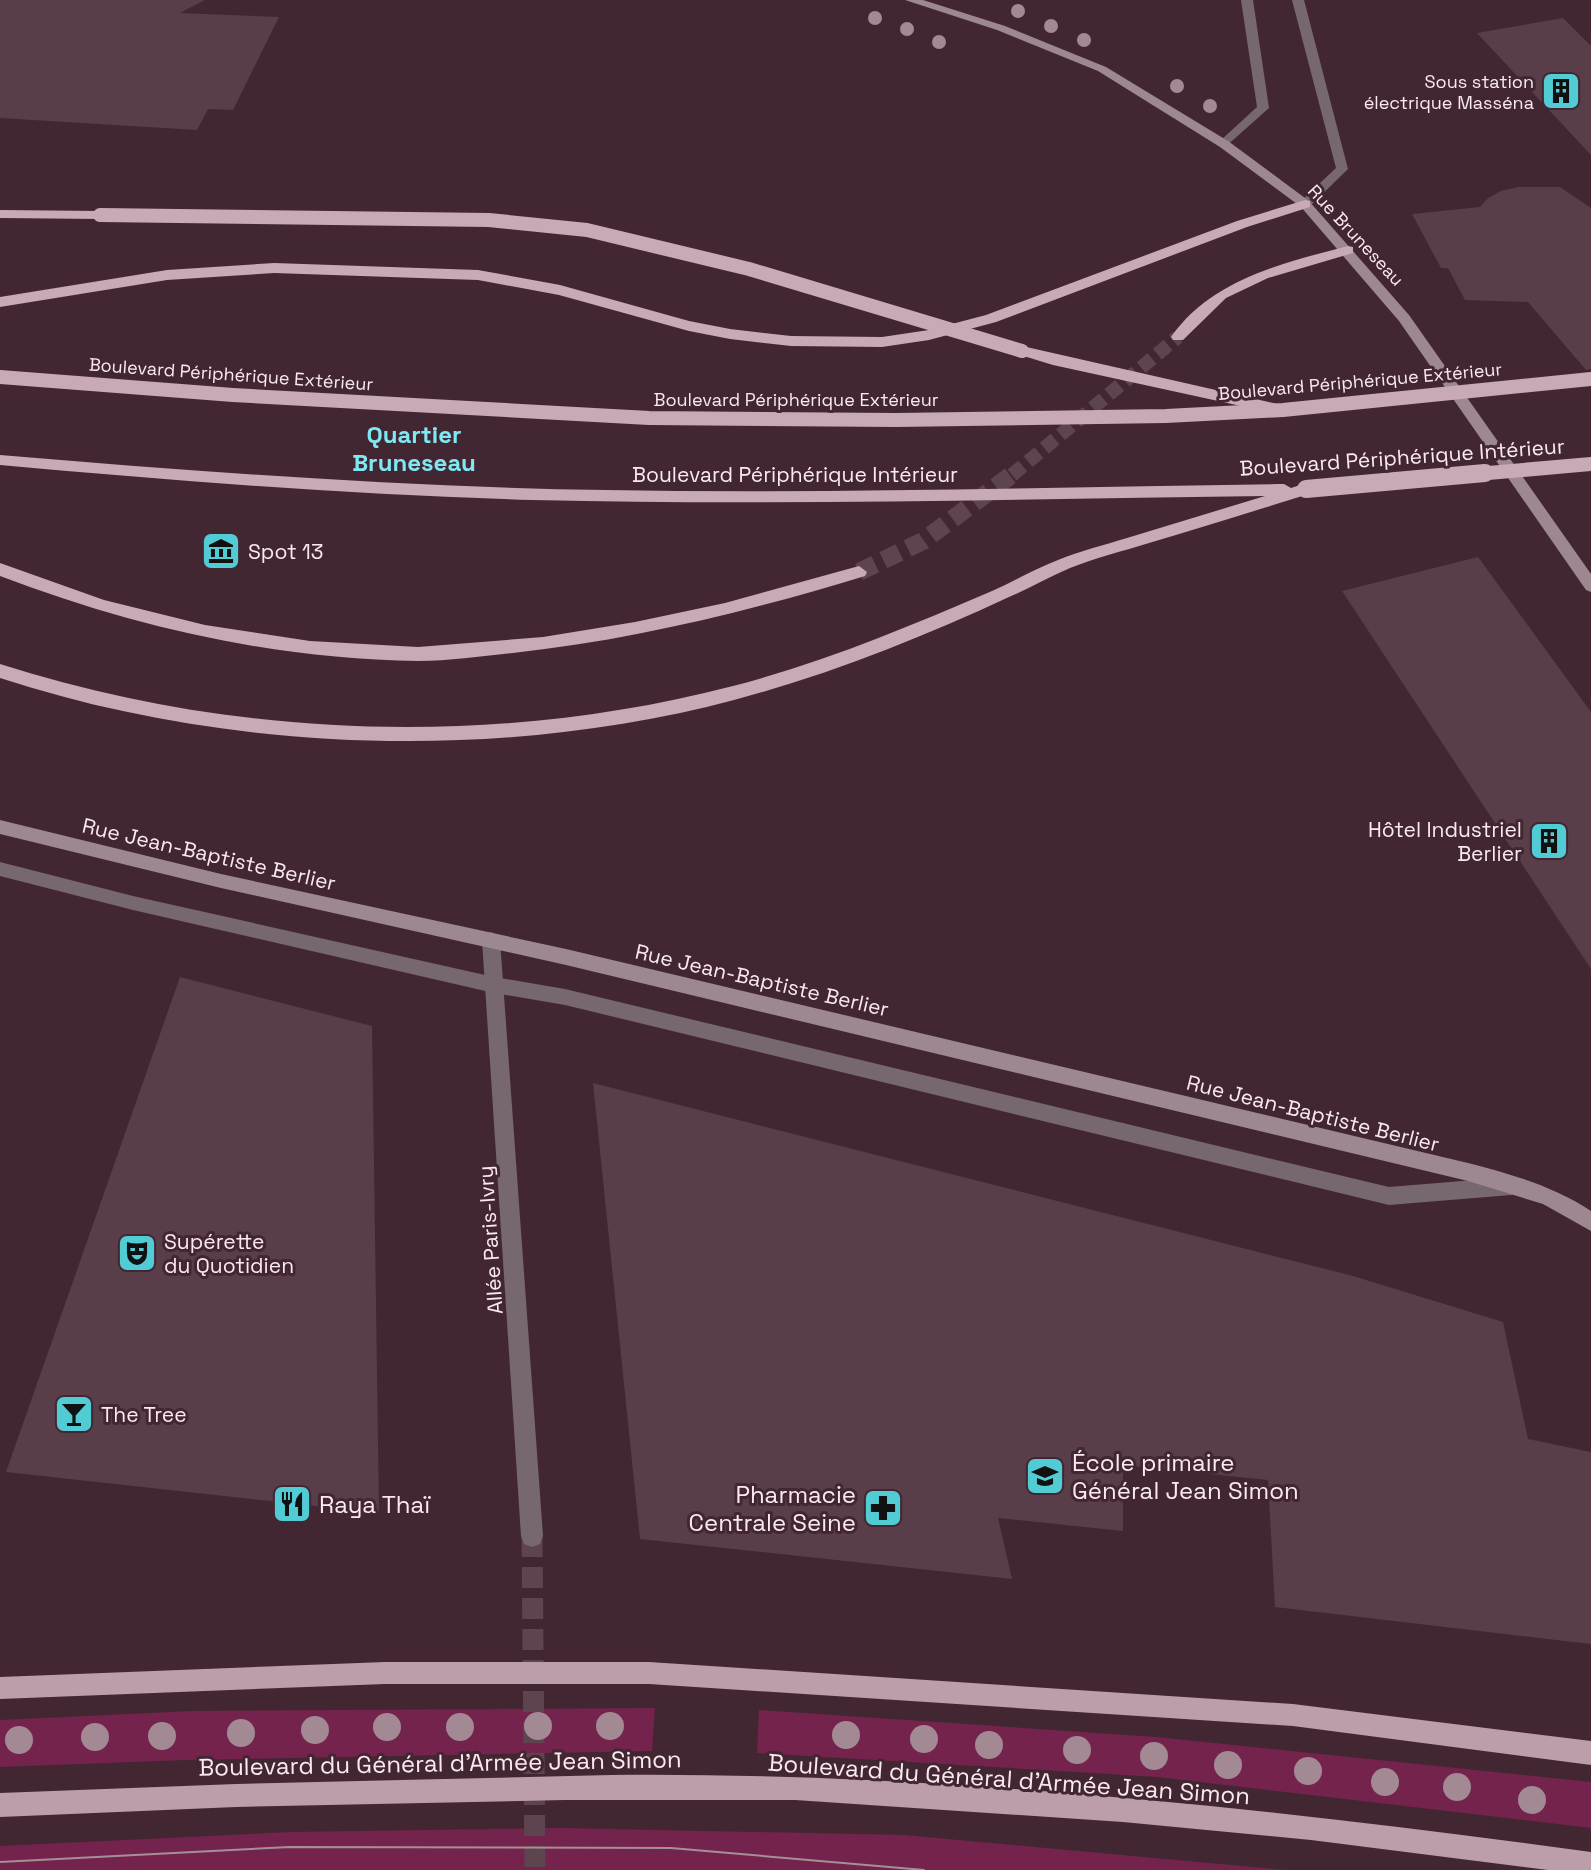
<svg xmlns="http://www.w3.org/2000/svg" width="1591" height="1870" viewBox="0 0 1591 1870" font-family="'Space Grotesk',sans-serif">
	<rect width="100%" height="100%" fill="#422733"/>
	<g fill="#74234d">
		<polygon points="655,1708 652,1751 186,1760 0,1767 0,1720 193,1711"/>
		<polygon points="759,1710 1156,1737 1591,1782 1591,1828 1158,1777 757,1753"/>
		<polygon points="561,1828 904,1835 1286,1870 0,1870 0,1846 291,1832"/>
	</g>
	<g fill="#593d49">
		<polygon points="0,0 205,0 180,13 279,17 233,110 208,109 197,130 0,118"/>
		<polygon points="1563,18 1591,46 1591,155 1477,33"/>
		<polygon points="1518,187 1560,187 1591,208 1591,369 1586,370 1528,302 1465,300 1448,268 1441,268 1412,214 1480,207 1488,198 1501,191"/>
		<polygon points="1478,557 1591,712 1591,969 1342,591"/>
		<polygon points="180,977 372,1026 379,1513 6,1472"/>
		<polygon points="593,1083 1353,1276 1503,1322 1528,1439 1591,1452 1591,1644 1275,1607 1268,1480 1123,1465 1123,1531 998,1518 1012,1579 640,1539"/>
	</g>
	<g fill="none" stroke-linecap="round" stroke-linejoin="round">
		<polyline stroke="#5e444f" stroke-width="21" stroke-dasharray="21 10" stroke-linecap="butt" points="532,1536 535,1870"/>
		<polyline stroke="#5e444f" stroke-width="14" stroke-dasharray="14 7" stroke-linecap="butt" points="1012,475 1178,337"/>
		<polyline stroke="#5e444f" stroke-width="18" stroke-dasharray="18 9" stroke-linecap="butt" points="859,572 923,541 1014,473"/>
		<g fill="#76686e" fill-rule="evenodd">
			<polygon points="1241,0 1253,0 1269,108 1224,148 1220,147 1220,141 1257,107"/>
			<polygon points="1292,0 1304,0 1348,169 1309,207 1305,208 1299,204 1301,201 1336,168"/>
			<polygon points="0,862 133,896 494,977 565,989 1389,1187 1511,1177 1518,1180 1521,1186 1518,1192 1511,1195 1389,1205 565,1005 494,993 133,910 0,876"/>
		</g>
		<polygon fill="#76686e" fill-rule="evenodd" points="491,932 497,935 500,940 543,1536 540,1544 532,1547 524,1544 521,1536 482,940 485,935"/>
		<g fill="#9d8790" fill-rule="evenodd">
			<polygon points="905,0 923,0 1005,26 1106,67 1228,141 1309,201 1409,315 1591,574 1591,592 1586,590 1399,321 1301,207 1220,147 1098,71 997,30"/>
			<path d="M 0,820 L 221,874 L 566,949 L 1468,1163 C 1510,1174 1554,1186 1591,1211 L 1591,1231 L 1543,1204 L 1468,1181 L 566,965 L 221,888 L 0,834 Z"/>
		</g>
		<g fill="#bb9eaa" fill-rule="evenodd">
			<polygon points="385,1662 649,1662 1293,1704 1591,1741 1591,1765 1293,1726 649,1684 385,1684 0,1699 0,1677"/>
			<path d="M 611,1775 C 939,1772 1266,1808 1591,1852 L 1591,1870 L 1548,1870 L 1311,1840 L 1123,1822 L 795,1800 L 565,1800 L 236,1807 L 0,1817 L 0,1793 L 236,1784 Z"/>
		</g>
		<g fill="#c8a9b6" fill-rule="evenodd">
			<polygon points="1305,200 1310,201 1310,207 1247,227 996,322 929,340 882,347 791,346 730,339 689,331 559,295 478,280 274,273 167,280 0,307 0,297 167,270 274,263 478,270 560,285 689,321 730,329 791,336 882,337 929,330 986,315 1237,221"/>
			<polygon points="0,210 100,211 107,215 100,219 0,218"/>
			<path d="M 1348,246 L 1353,247 L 1353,253 L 1268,278 L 1226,298 L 1183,340 L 1173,340 L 1171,337 C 1212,279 1283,263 1348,246 Z"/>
			<polygon points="1022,346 1282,405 1290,410 1282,415 1053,365 1017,354 1015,351"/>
			<path d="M 0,455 C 202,472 403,487 606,490 C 832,494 1058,487 1284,484 L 1291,488 L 1306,483 L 1314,489 L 1312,493 C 1257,510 1203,527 1149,543 C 1123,551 1095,558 1070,568 C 1049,577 1030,588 1009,597 C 921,638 828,675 734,700 C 501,762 229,753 0,678 L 0,664 C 234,739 495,748 733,686 C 822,663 908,627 992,591 C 1014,581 1035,569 1058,560 C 1080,551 1104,545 1127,538 C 1173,524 1219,510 1265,496 C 1021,499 777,506 533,500 C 355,495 177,481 0,465 Z"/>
			<path d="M 0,563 L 104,600 L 205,625 L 310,641 L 418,647 L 543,637 L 635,622 L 725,603 L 859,566 L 867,572 L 865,576 C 750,611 633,640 513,653 C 482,656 450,661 418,661 C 274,659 134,627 0,576 Z"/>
		</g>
		<polyline stroke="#a58f98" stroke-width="2" points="0,1862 290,1847 671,1848 924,1870"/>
		<g stroke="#c8a9b6" stroke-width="14">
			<polyline points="100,215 489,220 587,230 749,269 1022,351"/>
			<polyline points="0,377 233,395 649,418 896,420 1166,416 1283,410 1591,379"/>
			<polyline points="1465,475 1591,464"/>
		</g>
		<polyline stroke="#c8a9b6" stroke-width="18" points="1306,489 1485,473"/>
	</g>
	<g fill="#a38994">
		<circle cx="1018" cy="11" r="7"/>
		<circle cx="875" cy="18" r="7"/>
		<circle cx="1051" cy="26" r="7"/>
		<circle cx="907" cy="29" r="7"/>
		<circle cx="1084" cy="40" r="7"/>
		<circle cx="939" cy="42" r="7"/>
		<circle cx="1177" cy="86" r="7"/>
		<circle cx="1210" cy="106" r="7"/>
		<circle cx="538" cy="1726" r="14"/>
		<circle cx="610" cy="1726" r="14"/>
		<circle cx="387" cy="1727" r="14"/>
		<circle cx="460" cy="1727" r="14"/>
		<circle cx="315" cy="1730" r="14"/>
		<circle cx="241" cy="1733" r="14"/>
		<circle cx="846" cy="1735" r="14"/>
		<circle cx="162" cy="1736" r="14"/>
		<circle cx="95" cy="1737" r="14"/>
		<circle cx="924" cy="1739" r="14"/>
		<circle cx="19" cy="1740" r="14"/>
		<circle cx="989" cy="1745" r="14"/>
		<circle cx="1077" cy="1750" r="14"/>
		<circle cx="1154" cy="1756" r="14"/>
		<circle cx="1228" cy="1765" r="14"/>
		<circle cx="1308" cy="1771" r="14"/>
		<circle cx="1385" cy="1782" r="14"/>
		<circle cx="1457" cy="1787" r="14"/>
		<circle cx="1532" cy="1800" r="14"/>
	</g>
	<defs>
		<g id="building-square" transform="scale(2.0125)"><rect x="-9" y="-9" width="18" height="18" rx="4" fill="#51ccd5" stroke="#422733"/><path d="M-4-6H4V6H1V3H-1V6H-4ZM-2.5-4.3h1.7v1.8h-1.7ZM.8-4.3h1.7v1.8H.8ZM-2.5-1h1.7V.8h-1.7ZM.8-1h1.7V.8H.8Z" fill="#111"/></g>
		<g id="museum-square" transform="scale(2.0125)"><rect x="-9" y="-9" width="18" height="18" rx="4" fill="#51ccd5" stroke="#422733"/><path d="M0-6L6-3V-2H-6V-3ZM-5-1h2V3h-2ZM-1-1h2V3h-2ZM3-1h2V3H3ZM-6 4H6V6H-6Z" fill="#111"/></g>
		<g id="theatre-square" transform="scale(2.0125)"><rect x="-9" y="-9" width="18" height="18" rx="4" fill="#51ccd5" stroke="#422733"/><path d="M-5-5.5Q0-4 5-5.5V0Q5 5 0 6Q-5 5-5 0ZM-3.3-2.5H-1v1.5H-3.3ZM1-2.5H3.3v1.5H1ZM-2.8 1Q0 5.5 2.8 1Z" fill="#111"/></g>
		<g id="bar-square" transform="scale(2.0125)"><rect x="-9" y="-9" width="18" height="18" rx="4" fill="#51ccd5" stroke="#422733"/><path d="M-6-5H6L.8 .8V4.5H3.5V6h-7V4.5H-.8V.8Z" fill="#111"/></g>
		<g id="school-square" transform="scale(2.0125)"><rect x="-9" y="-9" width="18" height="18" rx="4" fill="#51ccd5" stroke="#422733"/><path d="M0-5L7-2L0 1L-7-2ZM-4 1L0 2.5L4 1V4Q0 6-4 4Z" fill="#111"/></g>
		<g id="restaurant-square" transform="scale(2.0125)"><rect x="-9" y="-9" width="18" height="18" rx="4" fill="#51ccd5" stroke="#422733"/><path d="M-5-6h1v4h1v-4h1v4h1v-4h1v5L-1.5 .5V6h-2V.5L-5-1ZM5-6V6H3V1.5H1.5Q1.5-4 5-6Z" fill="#111"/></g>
		<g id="pharmacy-square" transform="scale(2.0125)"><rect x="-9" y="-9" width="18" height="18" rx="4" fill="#51ccd5" stroke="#422733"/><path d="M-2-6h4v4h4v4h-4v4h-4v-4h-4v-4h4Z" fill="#111"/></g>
	</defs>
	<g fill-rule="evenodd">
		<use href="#building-square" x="1561" y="91"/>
		<use href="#museum-square" x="221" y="551"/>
		<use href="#building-square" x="1549" y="841"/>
		<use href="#theatre-square" x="137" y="1253"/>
		<use href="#bar-square" x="74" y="1414"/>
		<use href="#school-square" x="1045" y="1476"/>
		<use href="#restaurant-square" x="292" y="1504"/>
		<use href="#pharmacy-square" x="883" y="1508"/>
	</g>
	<g text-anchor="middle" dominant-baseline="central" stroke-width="6" stroke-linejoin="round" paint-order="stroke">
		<g font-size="18" fill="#fbe9f0" stroke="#422733" text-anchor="end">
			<text x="1534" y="81">Sous station<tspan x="1534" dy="21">électrique Masséna</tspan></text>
		</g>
		<g font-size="18" fill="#fbe9f0" stroke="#422733">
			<text transform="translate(1356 235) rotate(47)">Rue Bruneseau</text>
			<text transform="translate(231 374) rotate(4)">Boulevard Périphérique Extérieur</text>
			<text transform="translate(1360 381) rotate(-5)">Boulevard Périphérique Extérieur</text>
			<text x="796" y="399">Boulevard Périphérique Extérieur</text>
		</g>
		<g font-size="21" fill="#fbe9f0" stroke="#422733">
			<text transform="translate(1402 457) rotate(-4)">Boulevard Périphérique Intérieur</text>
			<text x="795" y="474">Boulevard Périphérique Intérieur</text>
			<text transform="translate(209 854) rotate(13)">Rue Jean-Baptiste Berlier</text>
			<text transform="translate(762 980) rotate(13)">Rue Jean-Baptiste Berlier</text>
			<text transform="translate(1313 1113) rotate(14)">Rue Jean-Baptiste Berlier</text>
			<text transform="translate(490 1240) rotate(-94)">Allée Paris-Ivry</text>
		</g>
		<g font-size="21" fill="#fbe9f0" stroke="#422733" text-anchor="start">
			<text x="248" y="551">Spot 13</text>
			<text x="1522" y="829" text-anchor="end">Hôtel Industriel<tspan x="1522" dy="24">Berlier</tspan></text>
			<text x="164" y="1241">Supérette<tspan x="164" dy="24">du Quotidien</tspan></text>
			<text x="101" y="1414">The Tree</text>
		</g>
		<g font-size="24" font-weight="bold" fill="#7ee9f2" stroke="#422733">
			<text x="414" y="434">Quartier<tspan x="414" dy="28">Bruneseau</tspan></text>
		</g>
		<g font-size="24" fill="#fbe9f0" stroke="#422733" text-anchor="start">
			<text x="1072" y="1462">École primaire<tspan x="1072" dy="28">Général Jean Simon</tspan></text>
			<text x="856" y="1494" text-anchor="end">Pharmacie<tspan x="856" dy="28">Centrale Seine</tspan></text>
			<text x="319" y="1504">Raya Thaï</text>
		</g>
		<g font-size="24" fill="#fbe9f0" stroke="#422733">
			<text transform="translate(440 1763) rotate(-1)">Boulevard du Général d'Armée Jean Simon</text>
			<text transform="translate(1009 1779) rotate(4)">Boulevard du Général d'Armée Jean Simon</text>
		</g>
	</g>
</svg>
